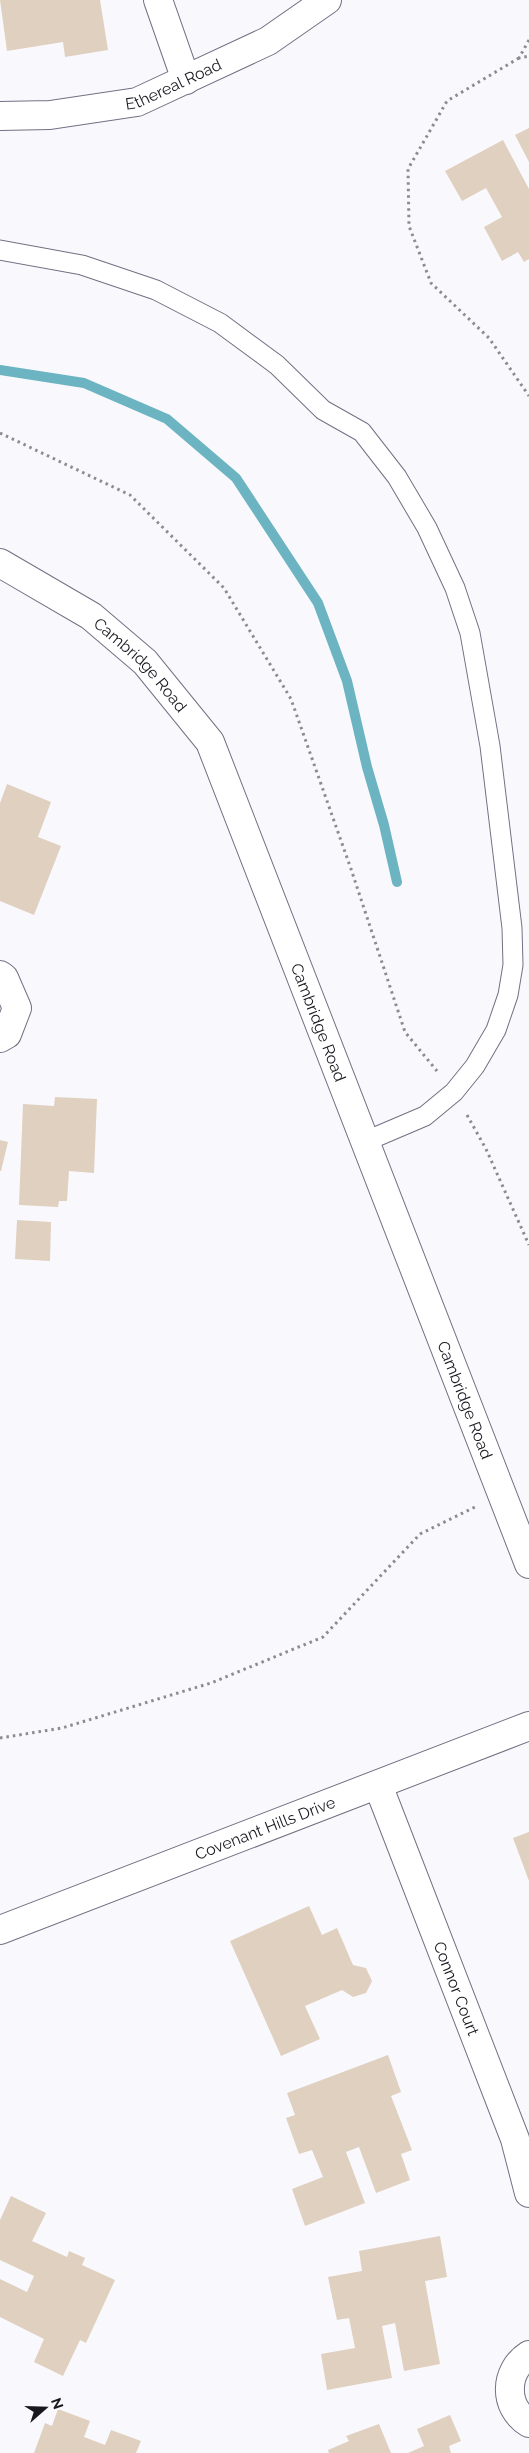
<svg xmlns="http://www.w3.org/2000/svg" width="529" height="2453" viewBox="0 0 529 2453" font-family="Raleway,sans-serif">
	<rect width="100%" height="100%" fill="#f9f9fd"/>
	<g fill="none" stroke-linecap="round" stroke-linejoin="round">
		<polyline stroke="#6cb4c2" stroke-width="10" points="0,370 84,383 167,419 236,478 318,603 347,681 367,767 384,825 397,882"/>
	</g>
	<g fill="#e0d0bf">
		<polygon points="0,0 100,0 108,50 65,57 63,42 7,51"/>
		<polygon points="529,128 529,162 515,135"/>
		<polygon points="503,140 529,189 529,259 524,262 518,252 502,261 484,227 502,217 486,188 462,201 445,171"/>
		<polygon points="7,784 51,802 38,837 61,846 34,915 0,901 0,803"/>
		<polygon points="55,1097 97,1099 94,1173 69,1171 67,1201 59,1201 58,1207 19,1205 23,1104 54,1106"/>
		<polygon points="0,1140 8,1142 1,1171 0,1171"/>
		<polygon points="17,1220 51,1222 50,1261 15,1259"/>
		<polygon points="529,1832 529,1881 513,1838"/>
		<polygon points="309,1906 322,1935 337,1928 353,1965 366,1968 372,1981 366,1993 353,1997 342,1990 305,2006 320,2039 281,2056 230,1941"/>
		<polygon points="388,2055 401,2092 391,2096 412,2150 401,2154 410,2180 376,2193 359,2147 346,2152 365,2203 305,2226 292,2189 323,2177 312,2150 299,2154 286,2118 295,2115 287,2093"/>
		<polygon points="11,2196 46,2213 32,2241 67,2257 69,2251 85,2258 82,2265 115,2280 86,2343 80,2340 63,2376 34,2362 44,2339 0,2317 0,2279 27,2292 34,2276 0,2260 0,2220"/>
		<polygon points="440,2236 447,2277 425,2281 440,2364 404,2371 395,2323 382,2326 392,2378 327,2390 321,2354 355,2348 349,2318 337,2320 328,2277 362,2271 359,2251"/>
		<polygon points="58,2409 90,2421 84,2437 105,2445 111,2430 141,2441 136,2453 34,2453 45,2423 52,2426"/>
		<polygon points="450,2415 461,2441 449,2446 451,2453 408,2453 424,2446 417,2429"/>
		<polygon points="379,2424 391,2453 329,2453 328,2450 349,2441 346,2436"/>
	</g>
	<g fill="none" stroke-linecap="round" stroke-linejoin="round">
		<g stroke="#737084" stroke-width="21">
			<polyline id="lane" points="0,250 82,265 156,290 220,323 277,365 323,410 362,432 397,477 427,528 455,588 470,633 490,746 512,928 513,965 508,995 496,1030 475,1066 454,1092 425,1116 364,1142"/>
		</g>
		<g stroke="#737084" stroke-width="30">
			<g id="street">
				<polyline points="158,0 186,80"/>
				<path id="s1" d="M 0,116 L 50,115 L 137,102 L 268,41 L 327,0"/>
				<polyline points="0,975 4,978 17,1008 7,1034 0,1038"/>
				<path id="s2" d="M 378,1785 L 515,2139 L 529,2193"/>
				<path d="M 529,2355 C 504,2371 503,2407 529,2423"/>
			</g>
		</g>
		<g stroke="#737084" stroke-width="30">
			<g id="secondary">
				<path id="s3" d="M 0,563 L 91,616 L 145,662 L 210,742 L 529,1564"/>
				<path id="s4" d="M 0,1930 L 529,1726"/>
			</g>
		</g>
		<g stroke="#8b8b90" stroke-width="3" stroke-dasharray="2.5 4" stroke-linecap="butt">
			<polyline points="529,40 519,58 529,56"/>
			<polyline points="519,58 447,101 408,169 409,226 431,283 489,338 529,396"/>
			<polyline points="0,433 130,495 224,588 291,699 351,869 405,1032 437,1071"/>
			<polyline points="467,1115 486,1149 529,1245"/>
			<polyline points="0,1738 62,1728 211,1683 323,1637 420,1534 475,1507"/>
		</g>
		<use href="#lane" stroke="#fff" stroke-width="19"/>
		<use href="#street" stroke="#fff" stroke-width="28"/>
		<use href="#secondary" stroke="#fff" stroke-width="28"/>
	</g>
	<g text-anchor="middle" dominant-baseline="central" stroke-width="4" stroke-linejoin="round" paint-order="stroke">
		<g font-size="16" fill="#19181f" stroke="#f9f9fd">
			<text stroke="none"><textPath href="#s1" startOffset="178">Ethereal Road</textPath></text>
			<text stroke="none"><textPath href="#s3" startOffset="175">Cambridge Road</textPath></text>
			<text stroke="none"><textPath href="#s3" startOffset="580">Cambridge Road</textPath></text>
			<text stroke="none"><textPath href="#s3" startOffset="985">Cambridge Road</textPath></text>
			<text stroke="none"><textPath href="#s4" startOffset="284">Covenant Hills Drive</textPath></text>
			<text stroke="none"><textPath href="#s2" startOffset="218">Connor Court</textPath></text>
		</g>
	</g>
	<g transform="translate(45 2408) rotate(70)" stroke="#f9f9fd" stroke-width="4" paint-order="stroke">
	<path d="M0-4L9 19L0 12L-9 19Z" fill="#19181f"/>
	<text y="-8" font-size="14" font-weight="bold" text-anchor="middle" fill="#19181f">N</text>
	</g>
</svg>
